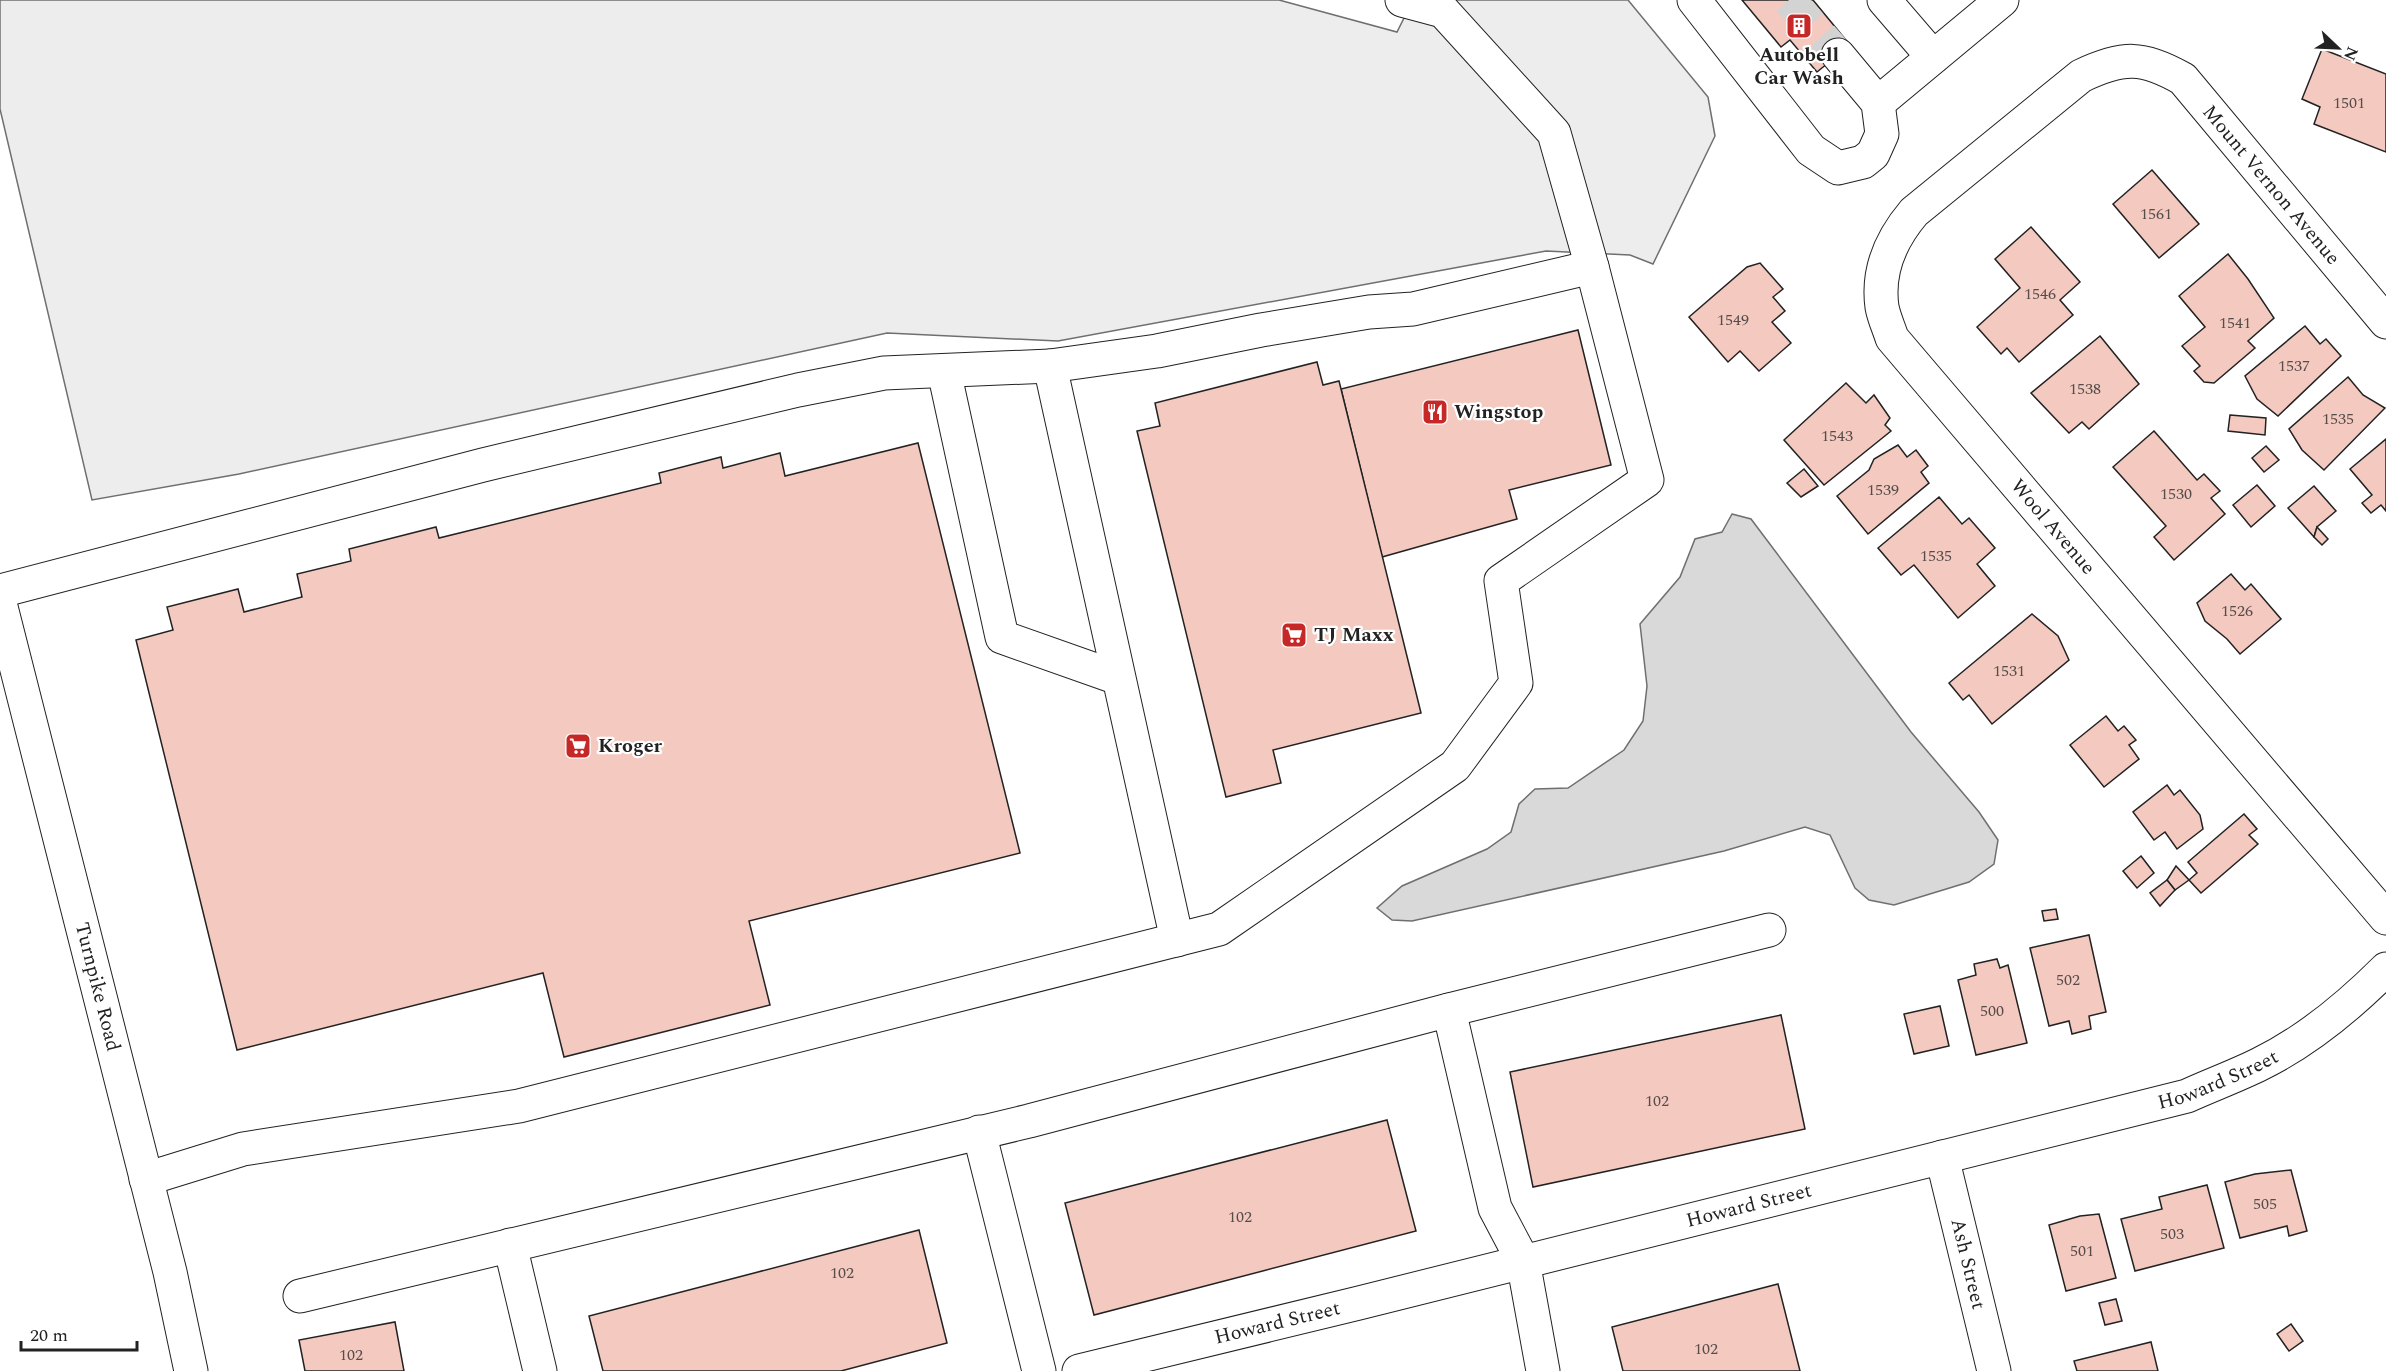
<svg xmlns="http://www.w3.org/2000/svg" width="2386" height="1371" viewBox="0 0 2386 1371" font-family="Spectral,serif">
	<rect width="100%" height="100%" fill="#fff"/>
	<polygon fill="#ededed" stroke="#6f6f6f" stroke-width="1.5" points="0,0 1279,0 1397,32 1413,0 1628,0 1708,97 1715,136 1653,264 1630,255 1546,251 1058,341 887,333 239,474 92,500 0,109"/>
	<polygon fill="#d9d9d9" stroke="#6f6f6f" stroke-width="1.5" points="1732,514 1751,519 1911,732 1979,812 1998,840 1994,864 1969,882 1894,905 1869,900 1855,888 1830,835 1805,827 1724,851 1412,921 1392,920 1377,908 1402,886 1487,849 1511,832 1519,804 1535,789 1568,788 1624,750 1643,721 1647,686 1640,624 1680,577 1695,539 1722,532"/>
	<g fill="#f3c9c0" stroke="#222" stroke-width="1.5">
		<polygon points="1742,0 1813,0 1850,45 1817,72 1790,40 1781,47"/>
		<polygon points="2322,49 2386,74 2386,152 2314,124 2320,107 2302,99"/>
		<polygon points="2152,170 2199,224 2159,258 2113,204"/>
		<polygon points="2031,227 2080,282 2060,300 2073,315 2019,362 2007,348 2001,354 1977,327 2020,288 1995,259"/>
		<polygon points="2228,254 2248,279 2274,318 2248,341 2255,348 2214,383 2204,382 2194,371 2200,366 2182,346 2205,327 2179,296"/>
		<polygon points="1760,263 1783,289 1773,297 1785,311 1772,322 1791,343 1759,371 1740,351 1728,362 1689,317 1747,267"/>
		<polygon points="2305,326 2320,344 2326,339 2341,356 2278,416 2257,399 2245,376"/>
		<polygon points="1578,330 1611,465 1509,490 1517,519 1382,557 1341,389"/>
		<polygon points="2100,336 2139,384 2089,429 2082,422 2069,433 2031,393"/>
		<polygon points="1317,362 1323,385 1339,381 1341,389 1421,713 1273,750 1281,783 1226,797 1137,431 1160,426 1155,403"/>
		<polygon points="2348,377 2363,395 2385,408 2324,470 2302,450 2289,429"/>
		<polygon points="1846,383 1866,403 1874,395 1890,418 1885,425 1891,431 1824,485 1784,440"/>
		<polygon points="2230,415 2266,418 2265,435 2228,431"/>
		<polygon points="2154,431 2197,480 2204,474 2220,491 2211,498 2225,514 2174,560 2154,537 2166,526 2113,467"/>
		<polygon points="2386,439 2386,511 2381,505 2371,513 2362,503 2372,495 2350,469"/>
		<polygon points="918,443 1020,853 749,921 770,1005 564,1057 543,973 237,1050 136,640 173,630 167,607 238,589 244,612 302,597 297,574 351,561 349,549 436,527 439,538 661,483 659,473 721,457 723,468 780,453 785,476"/>
		<polygon points="1898,445 1907,457 1916,450 1928,466 1921,472 1929,483 1868,534 1837,496 1869,470 1874,459"/>
		<polygon points="2266,446 2279,460 2264,472 2252,458"/>
		<polygon points="1804,469 1818,486 1801,497 1787,483"/>
		<polygon points="2257,485 2275,506 2251,527 2233,505"/>
		<polygon points="2314,486 2336,511 2317,527 2314,537 2288,508"/>
		<polygon points="1939,497 1962,524 1969,518 1995,548 1977,564 1995,586 1958,618 1914,565 1901,575 1878,548"/>
		<polygon points="2317,527 2328,539 2322,545 2314,537"/>
		<polygon points="2231,574 2245,590 2251,584 2281,619 2240,654 2227,639 2205,621 2197,603"/>
		<polygon points="2032,614 2058,636 2069,660 1992,724 1969,695 1963,700 1949,683"/>
		<polygon points="2106,716 2118,731 2124,726 2136,740 2129,745 2139,759 2104,787 2070,745"/>
		<polygon points="2167,785 2174,795 2180,790 2200,815 2203,829 2177,849 2165,832 2154,840 2133,812"/>
		<polygon points="2244,814 2257,829 2249,835 2258,844 2201,893 2189,880 2197,873 2188,862"/>
		<polygon points="2141,856 2154,873 2137,888 2123,871"/>
		<polygon points="2176,866 2189,880 2175,890 2167,880"/>
		<polygon points="2167,880 2175,890 2160,906 2150,893"/>
		<polygon points="2056,909 2058,919 2044,921 2042,911"/>
		<polygon points="2089,935 2106,1012 2089,1016 2091,1029 2072,1034 2069,1021 2049,1026 2030,948"/>
		<polygon points="1997,959 2000,968 2008,965 2027,1043 1976,1055 1958,980 1976,975 1974,964"/>
		<polygon points="1940,1006 1949,1046 1914,1054 1904,1014"/>
		<polygon points="1781,1015 1805,1129 1533,1187 1510,1072"/>
		<polygon points="1387,1120 1416,1231 1094,1315 1065,1203"/>
		<polygon points="2291,1170 2307,1231 2289,1236 2287,1226 2240,1238 2225,1182 2255,1174"/>
		<polygon points="2207,1185 2224,1248 2135,1271 2121,1219 2162,1209 2159,1197"/>
		<polygon points="2099,1214 2116,1278 2066,1291 2049,1225 2080,1216"/>
		<polygon points="919,1230 947,1343 841,1371 603,1371 589,1316"/>
		<polygon points="1778,1284 1800,1371 1623,1371 1612,1327"/>
		<polygon points="2116,1299 2122,1321 2105,1325 2099,1303"/>
		<polygon points="395,1322 404,1371 305,1371 299,1340"/>
		<polygon points="2291,1324 2303,1341 2289,1351 2277,1334"/>
		<polygon points="2151,1342 2158,1371 2077,1371 2074,1361"/>
	</g>
	<g fill="none" stroke-linecap="round" stroke-linejoin="round">
		<polyline stroke="#d3d3d3" stroke-width="33" stroke-dasharray="33 16" stroke-linecap="butt" points="1789,0 1838,55"/>
		<g stroke="#222" stroke-width="35">
			<g id="minor">
				<polyline points="1694,0 1811,150 1838,168 1863,162 1873,154 1882,134 1878,103 1838,55"/>
				<polyline points="1884,0 1933,57"/>
				<polyline points="1878,103 2002,0"/>
				<path id="s1" d="M 2386,322 L 2183,79 C 2143,56 2123,56 2081,76 L 1914,212 C 1891,239 1877,271 1882,307 C 1884,318 1889,328 1892,338 L 2386,918"/>
				<polyline points="1050,366 1177,940"/>
				<polyline points="944,371 1002,637 1118,678"/>
				<polyline points="0,591 483,465 798,390 884,373 1050,366 1157,351 1261,330 1369,312 1413,309 1592,267"/>
				<polyline points="1449,1010 1769,930"/>
				<polyline points="979,1132 1039,1371"/>
				<path id="s2" d="M 1942,1157 L 1994,1371"/>
				<polyline points="146,1179 243,1149 519,1106 1219,929 1455,766 1516,683 1501,581 1647,480 1592,267 1554,133 1443,11 1402,0"/>
				<polyline points="510,1245 540,1371"/>
				<polyline points="300,1296 1029,1121 1449,1010 1495,1208 1523,1261 1543,1371"/>
				<path id="s3" d="M 1079,1371 L 1359,1303 L 2187,1096 C 2211,1085 2236,1076 2260,1064 C 2307,1041 2349,1006 2386,969"/>
			</g>
		</g>
		<g stroke="#222" stroke-width="35">
			<g id="major">
				<path id="s4" d="M 0,603 L 170,1272 L 191,1371"/>
			</g>
		</g>
		<use href="#minor" stroke="#fff" stroke-width="33"/>
		<use href="#major" stroke="#fff" stroke-width="33"/>
	</g>
	<defs>
		<g id="building-square" transform="scale(1.35)"><rect x="-9" y="-9" width="18" height="18" rx="4" fill="#c62828" stroke="#fff"/><path d="M-4-6H4V6H1V3H-1V6H-4ZM-2.5-4.3h1.7v1.8h-1.7ZM.8-4.3h1.7v1.8H.8ZM-2.5-1h1.7V.8h-1.7ZM.8-1h1.7V.8H.8Z" fill="#fff"/></g>
		<g id="restaurant-square" transform="scale(1.35)"><rect x="-9" y="-9" width="18" height="18" rx="4" fill="#c62828" stroke="#fff"/><path d="M-5-6h1v4h1v-4h1v4h1v-4h1v5L-1.5 .5V6h-2V.5L-5-1ZM5-6V6H3V1.5H1.5Q1.5-4 5-6Z" fill="#fff"/></g>
		<g id="supermarket-square" transform="scale(1.35)"><rect x="-9" y="-9" width="18" height="18" rx="4" fill="#c62828" stroke="#fff"/><path d="M-6-5.5h2.5l.6 2H6L4.5 2H-2.5L-4.4-4H-6ZM-1.5 3.2a1.3 1.3 0 1 0 .1 0ZM3 3.2a1.3 1.3 0 1 0 .1 0Z" fill="#fff"/></g>
	</defs>
	<g fill-rule="evenodd">
		<use href="#building-square" x="1799" y="26"/>
		<use href="#restaurant-square" x="1435" y="412"/>
		<use href="#supermarket-square" x="1294" y="635"/>
		<use href="#supermarket-square" x="578" y="746"/>
	</g>
	<g text-anchor="middle" dominant-baseline="central" stroke-width="4.5" stroke-linejoin="round" paint-order="stroke">
		<g font-size="16" fill="#564c4a">
			<text x="2349" y="103">1501</text>
			<text x="2156" y="214">1561</text>
			<text x="2040" y="294">1546</text>
			<text x="1733" y="320">1549</text>
			<text x="2235" y="323">1541</text>
			<text x="2294" y="366">1537</text>
			<text x="2085" y="389">1538</text>
			<text x="2338" y="419">1535</text>
			<text x="1837" y="436">1543</text>
			<text x="1883" y="490">1539</text>
			<text x="2176" y="494">1530</text>
			<text x="1936" y="556">1535</text>
			<text x="2237" y="611">1526</text>
			<text x="2009" y="671">1531</text>
			<text x="2068" y="980">502</text>
			<text x="1992" y="1011">500</text>
			<text x="1657" y="1101">102</text>
			<text x="2265" y="1204">505</text>
			<text x="1240" y="1217">102</text>
			<text x="2172" y="1234">503</text>
			<text x="2082" y="1251">501</text>
			<text x="842" y="1273">102</text>
			<text x="1706" y="1349">102</text>
			<text x="351" y="1355">102</text>
		</g>
		<g font-size="20" font-weight="bold" fill="#222" stroke="#fff" text-anchor="start">
			<text x="1799" y="55" text-anchor="middle">Autobell<tspan x="1799" dy="23">Car Wash</tspan></text>
			<text x="1454" y="412">Wingstop</text>
			<text x="1314" y="635">TJ Maxx</text>
			<text x="598" y="746">Kroger</text>
		</g>
		<g font-size="20" fill="#222" stroke="#fff">
			<text transform="translate(2271 185) rotate(50)">Mount Vernon Avenue</text>
			<text stroke="none"><textPath href="#s1" startOffset="1024">Wool Avenue</textPath></text>
			<text stroke="none"><textPath href="#s4" startOffset="396">Turnpike Road</textPath></text>
			<text stroke="none"><textPath href="#s3" startOffset="1176">Howard Street</textPath></text>
			<text stroke="none"><textPath href="#s3" startOffset="690">Howard Street</textPath></text>
			<text stroke="none"><textPath href="#s2" startOffset="110">Ash Street</textPath></text>
			<text stroke="none"><textPath href="#s3" startOffset="204">Howard Street</textPath></text>
		</g>
	</g>
	<g transform="translate(2338 48) rotate(113)" stroke="#ffffff" stroke-width="4.5" paint-order="stroke">
	<path d="M0-4.5L10 22L0 15L-10 22Z" fill="#222222"/>
	<text y="-9" font-size="16" font-weight="bold" text-anchor="middle" fill="#222222">N</text>
	</g>
	<path d="M21 1341v9h116v-9" fill="none" stroke="#222222" stroke-width="3"/>
	<text x="30" y="1341" font-size="18" fill="#222222" stroke="#ffffff" stroke-width="4.5" paint-order="stroke">20 m</text>
</svg>
